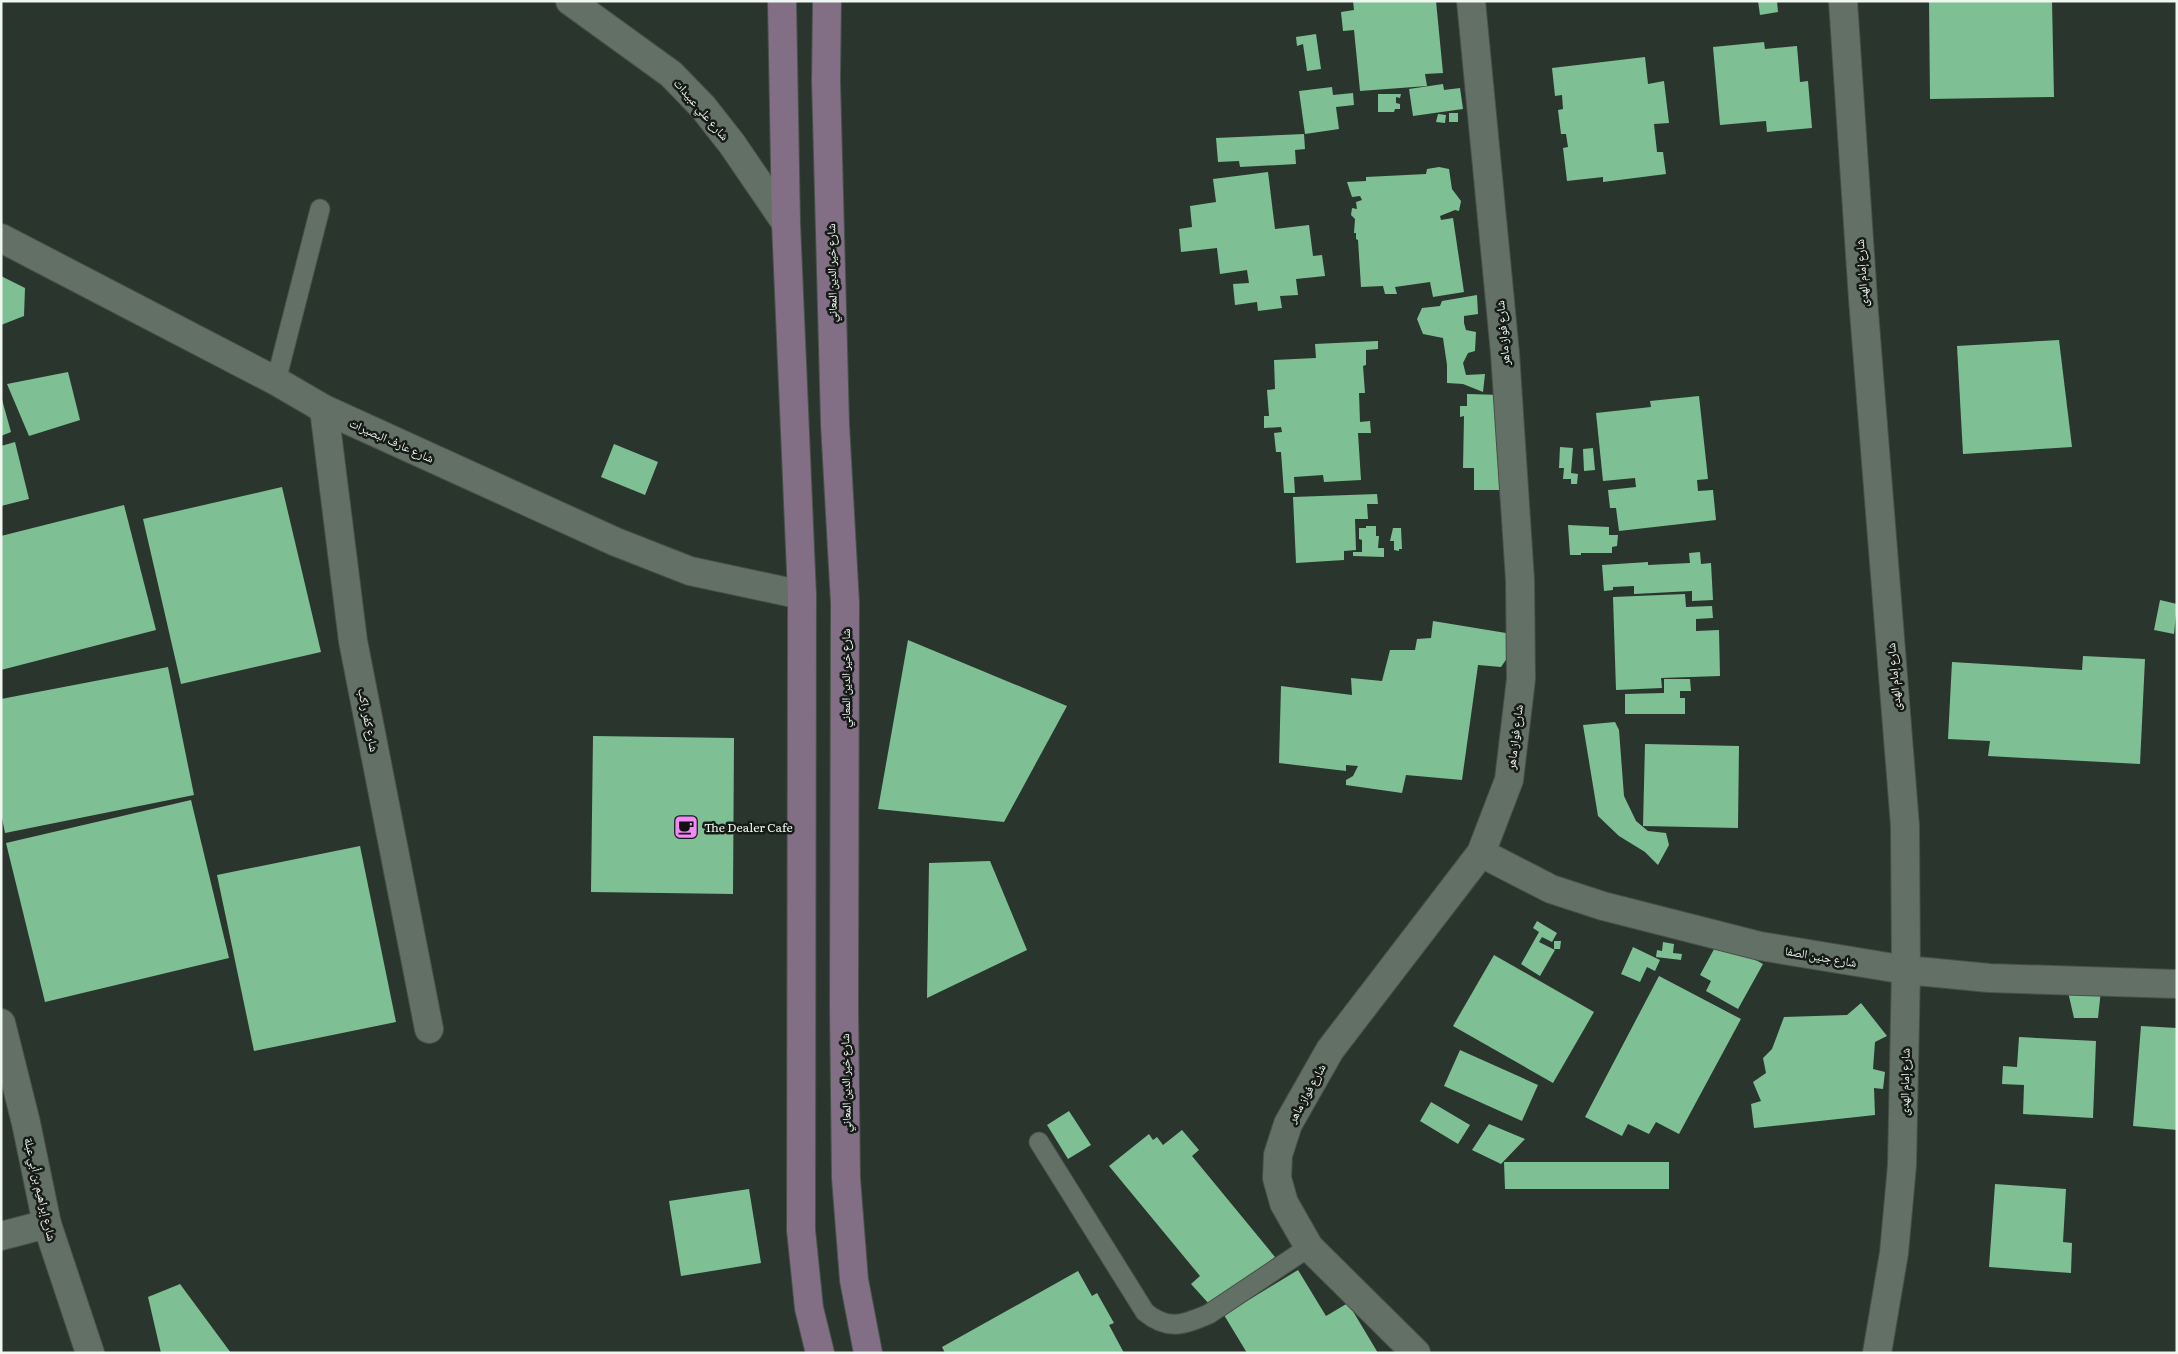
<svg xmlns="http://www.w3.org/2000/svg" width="2178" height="1354" viewBox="0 0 2178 1354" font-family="Literata,'Noto Naskh Arabic',serif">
	<rect width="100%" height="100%" fill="#2a352d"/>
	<g fill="#7ec093">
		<polygon points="1353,1 1436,1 1443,73 1425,74 1427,86 1360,91 1354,30 1343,31 1341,12 1354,10"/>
		<polygon points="1758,1 1777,1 1778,12 1760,15"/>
		<polygon points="1929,1 2052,1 2054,97 1930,99"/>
		<polygon points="1316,34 1321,69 1307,71 1303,44 1297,46 1296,37"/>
		<polygon points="1764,42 1765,49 1797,46 1800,82 1808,81 1812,128 1767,132 1766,121 1720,125 1713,47"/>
		<polygon points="1645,57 1648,84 1664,81 1669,123 1654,124 1657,152 1663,152 1666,174 1603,182 1603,177 1567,181 1563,148 1568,147 1566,134 1561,134 1558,110 1563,109 1562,95 1555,96 1552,68"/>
		<polygon points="1443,84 1444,90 1460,88 1463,109 1413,116 1409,89"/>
		<polygon points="1332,87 1333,95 1353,93 1354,105 1336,107 1339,129 1305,134 1299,91"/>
		<polygon points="1378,94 1401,94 1400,98 1396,97 1396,103 1400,104 1400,109 1395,109 1394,112 1378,112"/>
		<rect x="1449" y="113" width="9" height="9"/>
		<polygon points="1438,114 1446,115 1445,123 1436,122"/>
		<polygon points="1304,134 1305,149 1295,150 1296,164 1240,167 1239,161 1218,162 1216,138"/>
		<polygon points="1439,167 1449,169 1452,189 1461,201 1459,211 1455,210 1440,216 1441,220 1453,218 1464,292 1433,297 1430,282 1395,287 1397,294 1385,294 1383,286 1361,287 1358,240 1356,239 1356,233 1354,233 1355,219 1351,215 1352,208 1357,209 1356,202 1362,200 1360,196 1352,197 1347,182 1366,181 1366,177 1426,174 1427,169"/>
		<polygon points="1268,172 1275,229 1309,225 1313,256 1322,255 1325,276 1296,279 1298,295 1280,296 1282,308 1258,311 1257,302 1235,305 1233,284 1249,283 1247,270 1220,274 1217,248 1181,252 1179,229 1192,227 1190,206 1216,202 1213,179"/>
		<polygon points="1,276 25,288 24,316 1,325"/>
		<polygon points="1477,295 1478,314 1464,316 1464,323 1466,330 1476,332 1475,351 1468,353 1463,363 1466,375 1485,374 1483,392 1463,384 1447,383 1447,365 1443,338 1423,334 1417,319 1422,308 1440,306 1442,301"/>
		<polygon points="2059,340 2072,447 1963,454 1957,346"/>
		<polygon points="1378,341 1378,349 1366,350 1366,365 1363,366 1365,393 1359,393 1360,422 1370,421 1371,433 1358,433 1361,480 1324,482 1323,475 1294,477 1295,493 1284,493 1281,452 1276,452 1274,433 1282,432 1281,427 1264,428 1264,416 1269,416 1267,390 1275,389 1274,360 1316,358 1315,344"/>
		<polygon points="68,372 80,420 29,436 7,384"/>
		<polygon points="1467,394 1502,395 1501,490 1474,490 1474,468 1463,468 1464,416 1460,417 1460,406 1467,406"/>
		<polygon points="1,396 11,432 1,436"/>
		<polygon points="1699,396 1708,479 1697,480 1698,491 1713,490 1716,520 1619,531 1616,508 1610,508 1608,490 1636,487 1635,478 1603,481 1596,413 1651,407 1650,401"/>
		<polygon points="15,442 29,499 1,506 1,446"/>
		<polygon points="614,444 658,462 645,495 601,477"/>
		<polygon points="1560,447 1573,448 1571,473 1578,474 1577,484 1571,484 1571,479 1563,479 1564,468 1559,468"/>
		<polygon points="1593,448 1595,470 1584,471 1583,449"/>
		<polygon points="282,487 321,652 181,684 143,519"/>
		<polygon points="1377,494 1378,504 1367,504 1368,519 1355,519 1356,550 1344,551 1344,560 1296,563 1293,497"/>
		<polygon points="124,505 156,630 1,670 1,536"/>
		<polygon points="1568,525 1609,527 1609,535 1618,535 1617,546 1612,547 1612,553 1581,553 1581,555 1570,555"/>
		<polygon points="1366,526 1376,526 1376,536 1379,536 1378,548 1384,548 1384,557 1353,556 1353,552 1362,552 1362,540 1359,539 1359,528 1366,528"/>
		<polygon points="1393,528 1401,528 1402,549 1399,549 1399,551 1394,550 1394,541 1390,541"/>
		<polygon points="1700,552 1701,564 1711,563 1713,600 1692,601 1692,591 1634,594 1634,586 1613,587 1613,590 1604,591 1602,565 1648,562 1648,565 1690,563 1689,553"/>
		<polygon points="1685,594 1686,607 1712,606 1713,618 1696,619 1696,631 1719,630 1720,676 1661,678 1662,688 1616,690 1613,597"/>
		<polygon points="2160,600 2177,604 2174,634 2154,630"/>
		<polygon points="1433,621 1506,633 1512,651 1501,667 1478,665 1462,780 1406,775 1402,793 1346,785 1346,780 1353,776 1358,766 1346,765 1346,771 1279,763 1281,686 1352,695 1351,678 1382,681 1390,650 1415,650 1417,639 1431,638"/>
		<polygon points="908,640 1067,706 1004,822 878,809"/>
		<polygon points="2083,656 2145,659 2140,764 1988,756 1990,741 1948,739 1952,662 2082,670"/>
		<polygon points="168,667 194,795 5,833 1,813 1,699"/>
		<polygon points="1664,679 1690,679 1691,691 1680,691 1680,698 1685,698 1685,714 1625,714 1625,694 1664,693"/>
		<polygon points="1615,722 1619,730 1624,796 1636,821 1648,831 1666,833 1669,845 1658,865 1645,852 1619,836 1598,816 1583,725"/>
		<polygon points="593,736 734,738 733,894 591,892"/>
		<polygon points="1645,744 1739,746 1738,828 1643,826"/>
		<polygon points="191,800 229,958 45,1002 6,843"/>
		<polygon points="360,846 396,1022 254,1051 217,875"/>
		<polygon points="990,861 1027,950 927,998 929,863"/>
		<polygon points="1537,921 1557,933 1552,942 1542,937 1539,942 1555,950 1540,976 1521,964 1539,932 1533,928"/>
		<polygon points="1719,940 1763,964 1738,1009 1706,991 1711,981 1700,975"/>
		<polygon points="1554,941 1561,941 1560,949 1554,949"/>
		<polygon points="1663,942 1674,944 1673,953 1682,954 1681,960 1656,957 1657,950 1662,951"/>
		<polygon points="1633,947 1660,960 1655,971 1647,967 1640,982 1621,974"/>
		<polygon points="1494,955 1594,1012 1553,1083 1453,1026"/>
		<polygon points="1659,976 1741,1019 1679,1134 1656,1122 1649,1134 1628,1124 1622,1136 1585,1117"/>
		<polygon points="2101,990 2098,1018 2074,1018 2068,992"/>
		<polygon points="1861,1003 1887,1036 1875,1042 1873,1069 1885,1072 1883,1089 1874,1088 1875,1115 1754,1128 1751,1104 1761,1101 1753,1082 1766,1073 1763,1058 1772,1049 1784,1017 1847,1015"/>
		<polygon points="2141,1026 2177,1028 2177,1130 2133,1126"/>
		<polygon points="2019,1037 2096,1041 2093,1118 2023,1114 2024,1085 2002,1084 2003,1066 2017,1067"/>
		<polygon points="1460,1050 1538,1085 1522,1121 1444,1086"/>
		<polygon points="1431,1102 1470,1125 1458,1144 1420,1121"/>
		<polygon points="1069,1111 1091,1145 1068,1159 1047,1125"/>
		<polygon points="1489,1124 1525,1139 1501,1164 1472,1150"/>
		<polygon points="1182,1130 1199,1150 1192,1156 1275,1257 1210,1305 1191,1284 1200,1276 1109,1166 1149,1134 1153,1140 1157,1137 1163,1145"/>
		<polygon points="1504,1162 1669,1162 1669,1189 1505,1189"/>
		<polygon points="1995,1184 2066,1189 2063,1242 2072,1243 2071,1273 1989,1267"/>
		<polygon points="749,1189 761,1263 681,1276 669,1201"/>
		<polygon points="1298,1270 1326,1316 1348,1303 1378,1353 1247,1353 1224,1315"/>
		<polygon points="1078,1271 1092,1296 1097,1293 1114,1323 1109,1325 1124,1353 945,1353 942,1347"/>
		<polygon points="180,1284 231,1353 161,1353 148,1297"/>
	</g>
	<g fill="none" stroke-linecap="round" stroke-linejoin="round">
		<g stroke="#47514a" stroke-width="21">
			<g id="lane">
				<polyline points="276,381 320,209"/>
				<path d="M 1039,1142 L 1145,1312 C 1168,1331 1183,1325 1209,1314 L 1309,1247"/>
			</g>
		</g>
		<g stroke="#47514a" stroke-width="30">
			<g id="street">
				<polyline points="570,1 671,74 703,107 732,144 786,223"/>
				<polyline points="1843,1 1863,299 1905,826 1906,970 1902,1165 1894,1253 1877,1353"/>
				<polyline points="1,238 276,381 324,409 616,542 690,571 802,595"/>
				<polyline points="324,409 353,641 429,1029"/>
				<polyline points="1481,853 1551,889 1603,906 1760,946 1906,970 1989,978 2177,984"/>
				<polyline points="1,1023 26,1123 47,1224 90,1353"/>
				<polyline points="1,1236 47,1224"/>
				<polyline points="1416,1353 1309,1247 1284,1203 1277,1178 1278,1155 1288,1124 1330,1050 1481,853 1509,780 1521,679 1520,580 1505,353 1471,1"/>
			</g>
		</g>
		<g stroke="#47514a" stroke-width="30">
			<g id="secondary">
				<polyline points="782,1 786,223 802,595 801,1230 809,1308 820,1353"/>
				<polyline points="827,1 826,80 835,424 845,603 844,1008 846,1178 854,1280 868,1353"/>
			</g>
		</g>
		<use href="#lane" stroke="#637066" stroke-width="19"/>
		<use href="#street" stroke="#637066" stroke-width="28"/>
		<use href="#secondary" stroke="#826f85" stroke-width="28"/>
	</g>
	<defs>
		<g id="cafe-square" transform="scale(1.25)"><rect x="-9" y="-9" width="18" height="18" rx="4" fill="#f18af4" stroke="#161b18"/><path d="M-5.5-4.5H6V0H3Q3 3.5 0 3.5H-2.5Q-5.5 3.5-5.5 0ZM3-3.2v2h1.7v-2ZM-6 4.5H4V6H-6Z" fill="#111"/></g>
	</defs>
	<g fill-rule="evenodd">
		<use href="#cafe-square" x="686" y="827"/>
	</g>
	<g text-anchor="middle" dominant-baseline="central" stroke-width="5" stroke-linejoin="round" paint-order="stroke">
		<g font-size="12" fill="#f0f7f1" stroke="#161b18">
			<text transform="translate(702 109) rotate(49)">شارع علي عبيدات</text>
			<text transform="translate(831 273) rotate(-91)">شارع خير الدين المعاني</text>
			<text transform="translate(1861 273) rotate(-94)">شارع إمام الهدى</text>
			<text transform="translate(1502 333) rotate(-95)">شارع فواز ماهر</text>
			<text transform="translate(392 440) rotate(24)">شارع عارف البصيرات</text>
			<text transform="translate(1893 677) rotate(-95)">شارع إمام الهدى</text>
			<text transform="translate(845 678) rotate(-90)">شارع خير الدين المعاني</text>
			<text transform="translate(369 720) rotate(79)">شارع كفر راكب</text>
			<text transform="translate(1514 737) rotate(-83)">شارع فواز ماهر</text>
			<text transform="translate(1821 956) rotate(10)">شارع جنين الصفا</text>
			<text transform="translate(1904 1082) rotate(-89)">شارع إمام الهدى</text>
			<text transform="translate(845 1083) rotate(-91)">شارع خير الدين المعاني</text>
			<text transform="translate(1306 1093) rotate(-61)">شارع فواز ماهر</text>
			<text transform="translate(41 1189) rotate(77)">شارع إبراهيم بن أبي عبلة</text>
		</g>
		<g font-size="12" fill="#f0f7f1" stroke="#161b18" text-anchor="start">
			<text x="704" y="827">The Dealer Cafe</text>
		</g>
	</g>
	<rect width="2178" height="1354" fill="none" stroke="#f0f7f1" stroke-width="5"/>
</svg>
